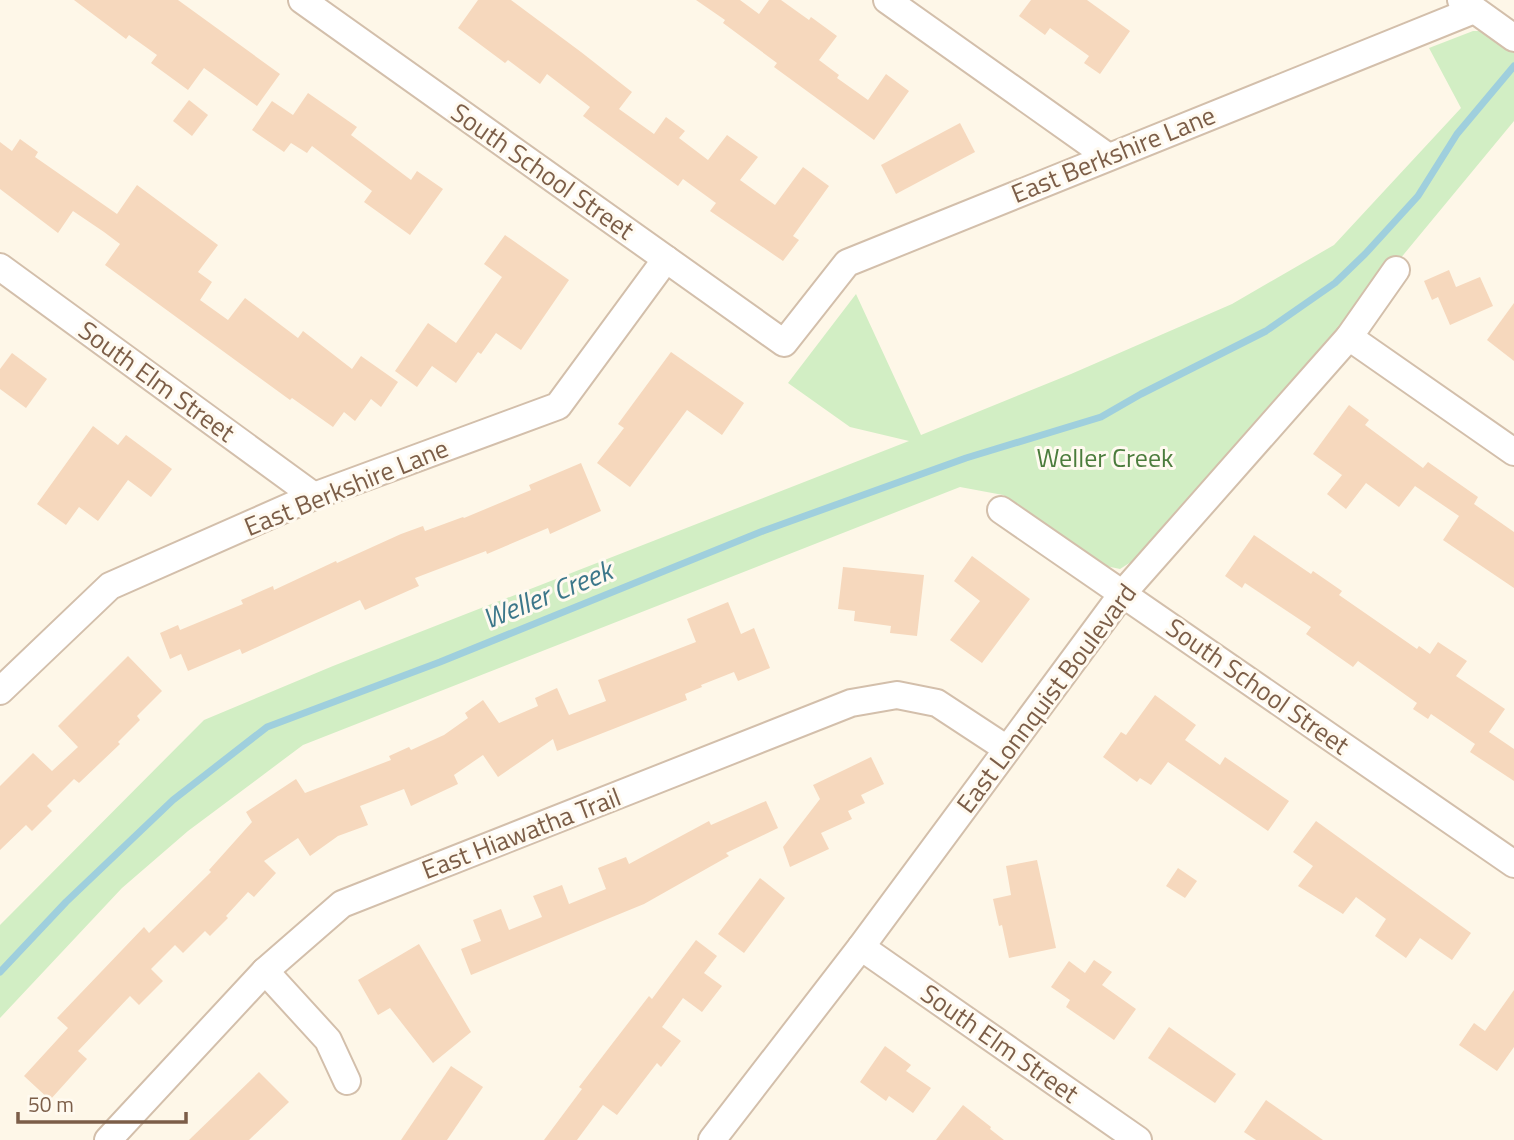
<svg xmlns="http://www.w3.org/2000/svg" width="1514" height="1140" viewBox="0 0 1514 1140" font-family="'Titillium Web',sans-serif">
	<rect width="100%" height="100%" fill="#fef7e8"/>
	<polygon fill="#d2eec4" points="1514,23 1514,121 1390,271 1134,560 1120,569 1106,566 1003,495 960,487 303,745 188,831 122,888 0,1018 0,925 204,720 333,666 909,441 850,427 788,383 856,294 921,435 1071,374 1232,304 1334,245 1461,108 1429,48 1473,31 1484,31"/>
	<g fill="none" stroke-linecap="round" stroke-linejoin="round">
		<polyline stroke="#9fcfdd" stroke-width="7" points="0,972 66,902 173,800 267,727 440,662 763,531 966,458 1101,417 1141,394 1266,331 1335,283 1365,254 1418,196 1457,134 1514,66"/>
	</g>
	<g fill="#f6d8bd">
		<polygon points="74,0 178,0 280,74 257,106 204,68 188,90 151,63 157,55 129,35 126,39"/>
		<polygon points="478,0 511,0 581,52 632,92 619,109 654,134 666,117 685,131 679,138 708,160 727,135 758,157 740,180 775,205 803,167 829,186 793,236 799,240 783,261 710,211 716,203 683,179 678,186 583,116 590,107 547,74 540,84 508,60 505,63 458,28"/>
		<polygon points="696,0 740,0 759,14 769,0 781,0 809,20 811,17 837,36 819,60 839,75 837,78 868,100 886,74 909,91 874,140 774,67 777,63 723,23 725,20"/>
		<polygon points="1031,0 1087,0 1130,31 1100,74 1084,63 1089,56 1050,28 1045,35 1019,16"/>
		<polygon points="308,93 357,127 351,135 411,180 417,171 443,189 410,235 364,202 372,191 312,146 307,153 291,143 284,152 252,130 272,101 293,115"/>
		<polygon points="189,100 208,115 192,136 173,121"/>
		<polygon points="960,123 975,152 896,194 881,165"/>
		<polygon points="20,139 38,152 35,157 117,214 137,185 218,245 198,272 212,282 200,300 228,320 245,298 298,338 303,331 352,369 361,356 398,382 381,407 371,399 355,421 344,412 333,427 292,398 290,400 105,265 120,244 104,232 73,211 58,233 0,189 0,142 12,151"/>
		<polygon points="505,235 569,280 521,350 496,333 481,354 478,352 456,383 432,366 417,387 395,371 428,323 456,343 502,277 484,264"/>
		<polygon points="1449,270 1456,287 1480,277 1493,306 1450,325 1438,297 1432,300 1424,281"/>
		<polygon points="1514,303 1514,361 1487,340"/>
		<polygon points="671,352 744,403 722,435 687,410 630,487 597,463 624,428 618,424"/>
		<polygon points="12,353 47,379 26,408 0,389 0,369"/>
		<polygon points="1349,405 1369,420 1365,425 1423,468 1428,462 1478,497 1474,504 1514,532 1514,588 1443,540 1459,516 1415,486 1399,507 1366,483 1346,509 1327,494 1342,475 1313,454"/>
		<polygon points="93,426 118,445 126,435 172,469 151,497 128,480 98,521 79,507 66,525 37,504"/>
		<polygon points="581,463 601,511 550,534 548,528 487,554 486,551 415,578 419,586 365,610 360,600 242,654 240,649 188,671 181,654 170,659 160,633 178,625 180,630 243,604 241,600 273,586 274,590 336,561 337,563 401,534 423,526 425,531 463,517 464,518 531,490 529,485"/>
		<polygon points="1254,535 1311,574 1313,571 1342,591 1339,595 1417,649 1419,646 1430,654 1438,642 1467,661 1456,676 1505,709 1489,732 1514,749 1514,781 1470,752 1475,744 1431,714 1428,719 1413,709 1417,703 1358,661 1353,667 1306,634 1311,627 1245,583 1242,588 1225,576"/>
		<polygon points="972,556 1030,599 982,663 950,640 980,601 954,581"/>
		<polygon points="843,567 924,575 917,636 890,633 891,626 854,621 855,611 838,609"/>
		<polygon points="728,602 741,634 754,628 770,668 738,681 734,672 701,685 702,687 685,694 687,700 557,751 553,739 498,777 483,755 454,775 458,784 411,806 404,789 360,806 368,825 338,836 310,856 298,838 264,861 276,873 254,897 248,892 226,916 228,918 210,936 205,931 183,953 175,945 151,969 163,981 139,1005 130,996 78,1051 87,1059 50,1100 24,1076 68,1028 57,1018 144,927 149,933 211,872 209,870 252,822 246,812 296,779 305,793 391,760 389,756 409,747 411,750 444,735 468,718 465,713 483,700 499,723 538,706 535,698 557,688 569,715 606,701 598,680 696,642 687,619"/>
		<polygon points="128,656 162,691 137,716 140,720 118,742 120,744 79,783 74,779 47,806 52,811 32,831 26,825 0,850 0,786 33,753 52,771 78,747 58,726"/>
		<polygon points="1155,695 1196,725 1185,740 1220,765 1225,757 1289,801 1268,831 1168,762 1151,785 1140,778 1137,782 1103,757 1121,732 1126,735"/>
		<polygon points="871,757 884,784 861,795 865,803 848,811 852,819 821,833 829,849 790,867 783,847 820,799 813,785"/>
		<polygon points="766,801 778,828 726,853 729,856 644,904 471,975 461,949 481,941 473,920 501,909 509,930 542,917 533,896 562,885 569,904 606,889 598,868 626,857 629,864 709,821 711,825"/>
		<polygon points="1316,821 1471,933 1452,960 1420,938 1406,958 1375,936 1386,919 1356,897 1343,914 1298,886 1313,866 1293,852"/>
		<polygon points="1037,860 1056,948 1009,958 1002,925 999,926 993,899 1011,895 1006,866"/>
		<polygon points="1178,868 1197,881 1185,898 1166,886"/>
		<polygon points="760,878 785,898 744,953 718,934"/>
		<polygon points="696,940 717,956 704,973 722,986 702,1012 683,998 662,1027 681,1041 661,1067 657,1063 617,1115 603,1105 577,1140 544,1140 582,1089 579,1087 612,1044 649,996 652,999"/>
		<polygon points="419,944 471,1032 433,1063 390,1008 378,1015 358,980"/>
		<polygon points="1094,960 1112,972 1102,985 1136,1009 1114,1040 1066,1007 1070,1000 1051,987 1069,961 1085,973"/>
		<polygon points="1514,990 1514,1047 1497,1071 1459,1045 1474,1023 1485,1031"/>
		<polygon points="1169,1027 1236,1074 1215,1103 1148,1058"/>
		<polygon points="885,1046 911,1065 906,1071 931,1088 913,1113 889,1096 886,1101 860,1082"/>
		<polygon points="451,1066 483,1087 447,1140 401,1140"/>
		<polygon points="259,1072 289,1102 249,1140 189,1140"/>
		<polygon points="1266,1100 1323,1140 1256,1140 1244,1132"/>
		<polygon points="963,1105 991,1127 990,1129 1004,1140 936,1140"/>
	</g>
	<g fill="none" stroke-linecap="round" stroke-linejoin="round">
		<g stroke="#d3bfab" stroke-width="30">
			<g id="minor">
				<polyline points="302,0 784,343 847,263 1474,10"/>
				<polyline points="887,0 1107,156"/>
				<polyline points="1461,0 1514,38"/>
				<polyline points="0,267 314,496"/>
				<polyline points="1349,337 1514,452"/>
				<polyline points="1001,510 1514,864"/>
				<polyline points="0,691 110,586 314,496 558,406 666,259"/>
				<polyline points="861,947 1138,1140"/>
				<polyline points="265,971 328,1040 347,1081"/>
				<polyline points="108,1140 265,971 342,904 851,703 897,695 937,703 1007,749"/>
				<polyline points="712,1140 861,947 1123,593 1349,337 1396,270"/>
			</g>
		</g>
		<use href="#minor" stroke="#fff" stroke-width="26"/>
	</g>
	<g text-anchor="middle" dominant-baseline="central" stroke-width="6" stroke-linejoin="round" paint-order="stroke">
		<g font-size="26" fill="#7c5e48" stroke="#fffaf0">
			<text transform="translate(1113 154) rotate(-22)">East Berkshire Lane</text>
			<text transform="translate(543 171) rotate(35)">South School Street</text>
			<text transform="translate(157 381) rotate(36)">South Elm Street</text>
			<text transform="translate(346 487) rotate(-22)">East Berkshire Lane</text>
			<text transform="translate(1258 686) rotate(35)">South School Street</text>
			<text transform="translate(1046 698) rotate(-53)">East Lonnquist Boulevard</text>
			<text transform="translate(521 833) rotate(-21)">East Hiawatha Trail</text>
			<text transform="translate(1000 1043) rotate(35)">South Elm Street</text>
		</g>
		<g font-size="26" fill="#4b7c3c" stroke="#fffaf0">
			<text x="1105" y="457">Weller Creek</text>
		</g>
		<g font-size="28" font-style="italic" fill="#3c778a" stroke="#fffaf0">
			<text transform="translate(547 594) rotate(-22)">Weller Creek</text>
		</g>
	</g>
	<path d="M18 1112v10h168v-10" fill="none" stroke="#7c5e48" stroke-width="3.5"/>
	<text x="28" y="1112" font-size="21" fill="#7c5e48" stroke="#fffaf0" stroke-width="5" paint-order="stroke">50 m</text>
</svg>
